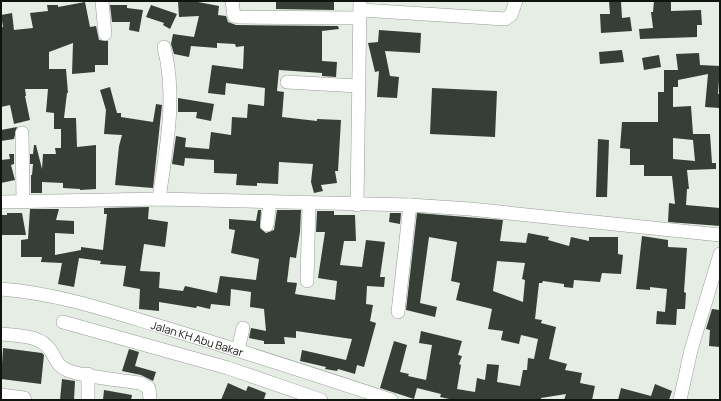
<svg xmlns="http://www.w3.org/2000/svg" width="721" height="401" viewBox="0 0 721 401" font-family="Manrope,sans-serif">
	<rect width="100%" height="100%" fill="#e6ede5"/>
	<g fill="#373d37" fill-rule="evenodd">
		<polygon points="178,1 193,1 219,6 218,15 226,16 228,22 236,25 338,26 339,29 322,31 322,61 337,62 336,77 322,76 322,73 279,70 277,91 284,92 282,117 317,121 317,119 341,120 338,171 335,171 337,183 321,185 323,191 314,193 311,182 313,164 279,162 278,184 257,183 257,186 236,185 237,174 214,173 214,160 185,158 184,166 172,164 176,136 186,138 185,147 209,149 211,132 231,135 232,117 247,118 248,104 264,106 265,88 226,83 225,95 208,93 212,65 243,69 244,46 236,47 235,44 217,43 217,48 191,46 189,57 174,54 171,44 173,34 194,37 199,16 179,17"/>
		<polygon points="276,1 334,1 334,10 276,9"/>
		<polygon points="609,1 621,1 622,18 630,17 632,31 601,33 600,14 610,14"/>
		<polygon points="654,1 671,1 671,11 701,10 702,25 697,25 697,37 640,39 639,29 653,28 651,12 653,12"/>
		<polygon points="85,2 90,27 96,26 99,40 108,41 108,65 95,65 95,72 72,74 73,43 49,52 49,69 66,69 68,93 67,93 64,118 76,118 77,147 96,145 96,189 80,190 80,189 63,188 63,183 42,182 42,193 31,193 31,175 32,175 33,164 30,164 30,154 33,154 34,145 36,145 42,169 43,154 56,154 55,148 61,148 61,129 54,129 54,113 46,112 48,89 25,89 26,96 25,96 30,120 14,124 10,105 1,107 1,27 3,27 1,15 12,13 14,30 33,28 30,13 48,11 47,5 58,5 58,7"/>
		<polygon points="110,5 127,5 127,8 143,10 139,32 129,30 130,22 112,22"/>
		<polygon points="151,5 177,14 170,29 163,25 164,23 146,17"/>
		<polygon points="379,30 421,33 420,53 385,51 390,76 399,77 397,98 377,97 379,71 375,72 368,43 378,42"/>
		<polygon points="622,50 624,62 600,64 599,52"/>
		<path d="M 699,53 L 700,65 L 720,66 L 718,94 L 720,94 L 720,108 L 705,107 L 708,74 L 678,80 L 678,87 L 673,87 L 673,107 L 691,106 L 693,134 L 710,134 L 712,163 L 716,163 L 716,169 L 687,170 L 689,189 L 687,189 L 686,205 L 720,208 L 720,226 L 668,222 L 669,203 L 675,204 L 672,176 L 644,176 L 644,165 L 630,165 L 630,149 L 620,148 L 622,122 L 658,122 L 658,92 L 664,92 L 664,70 L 678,70 L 676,54 ZM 673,138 L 693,140 L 695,161 L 673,159 Z"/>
		<polygon points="659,55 661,67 644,70 642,58"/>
		<polygon points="110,87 117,113 121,113 121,117 153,122 156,104 162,105 153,188 115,185 119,146 122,135 104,134 106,110 100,90"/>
		<polygon points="432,88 497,91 495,137 430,134"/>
		<polygon points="178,98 214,104 211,121 196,118 197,112 178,112"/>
		<polygon points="17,127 14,139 1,141 1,130"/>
		<polygon points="598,139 609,140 607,197 596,197"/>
		<polygon points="9,154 14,154 14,164 11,165 15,180 1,183 1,160 10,159"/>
		<polygon points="149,207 148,219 168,222 165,247 144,244 140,271 160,272 159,288 183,291 185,286 217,293 220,276 256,280 259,259 231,253 235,230 229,229 229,219 256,221 258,210 261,210 260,228 266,233 274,230 277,210 301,210 300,232 296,258 290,257 287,282 297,283 295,294 335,300 337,281 318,278 325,232 316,232 317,211 334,211 334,215 355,215 356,241 344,241 340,265 362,267 366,240 385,242 380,277 385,277 384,287 367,286 366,304 373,305 370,321 376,323 364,367 357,365 355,374 338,369 337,371 325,369 326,367 300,361 302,350 346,360 352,339 296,331 296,338 284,337 285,344 264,344 264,341 249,338 251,328 266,331 264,309 250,307 251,292 231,289 230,306 211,304 210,309 197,306 196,308 159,302 159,311 139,309 140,289 123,286 126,266 100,264 101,261 79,258 74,287 58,284 62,263 41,262 42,257 21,257 21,240 28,239 30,209 59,209 56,220 74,221 74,234 55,233 55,255 81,250 81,247 103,250 107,214 104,214 104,208"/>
		<polygon points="7,213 22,213 26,235 1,235 1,215 7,215"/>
		<polygon points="390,213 401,213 400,224 389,222"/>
		<path d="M 417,213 L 503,220 L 500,241 L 526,243 L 528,233 L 549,237 L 548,240 L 569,246 L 571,237 L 589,241 L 589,237 L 618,237 L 618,254 L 623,255 L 621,274 L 602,273 L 600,282 L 574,280 L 573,288 L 564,287 L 564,284 L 543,281 L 542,283 L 539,283 L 535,319 L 542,320 L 541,323 L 556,327 L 549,359 L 567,364 L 565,370 L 582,373 L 580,383 L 595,386 L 592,400 L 564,400 L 566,394 L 541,398 L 541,400 L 454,400 L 440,397 L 441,394 L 417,388 L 414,399 L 380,388 L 394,341 L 407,345 L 400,372 L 409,374 L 408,376 L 426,380 L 432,345 L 419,343 L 421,331 L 462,341 L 458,355 L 462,356 L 459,364 L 461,365 L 457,389 L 475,392 L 477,378 L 485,380 L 487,364 L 499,365 L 497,382 L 520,386 L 523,370 L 527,370 L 528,358 L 534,359 L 538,339 L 521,335 L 519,344 L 501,340 L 503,331 L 488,329 L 492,309 L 456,300 L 460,283 L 451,281 L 457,242 L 429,237 L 420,303 L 437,307 L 435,317 L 406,310 ZM 497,261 L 525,263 L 522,279 L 525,280 L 523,302 L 493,291 Z"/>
		<polygon points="642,236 668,240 668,247 687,248 684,292 686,293 685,309 677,309 676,325 656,324 657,311 665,312 667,289 650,287 650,290 636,289"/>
		<polygon points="712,309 720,310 720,347 709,346 710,330 706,329"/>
		<polygon points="3,348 42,353 44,355 41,384 1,379"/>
		<polygon points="129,349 139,352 135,366 156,372 153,381 141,375 122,371"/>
		<polygon points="62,379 75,381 74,400 60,400"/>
		<polygon points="228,383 246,391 248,386 266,393 264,399 265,400 221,400"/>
		<polygon points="655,384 672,391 669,400 618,400 621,388 651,396"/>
		<polygon points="104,390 132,395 131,400 103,400"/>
	</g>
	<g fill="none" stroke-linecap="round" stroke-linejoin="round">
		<g stroke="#959c95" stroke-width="14">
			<g id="minor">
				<polyline points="102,1 105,34"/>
				<polyline points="232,1 234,16 238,17 360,18"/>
				<polyline points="361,10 505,19 511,15 516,1"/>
				<polyline points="287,82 358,86"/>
				<polyline points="22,133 23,201"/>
				<path d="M 159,199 C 166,148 177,97 164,47"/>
				<polyline points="1,202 159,199 410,205 470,209 720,235"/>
				<polyline points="357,205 360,1"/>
				<polyline points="267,225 270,202"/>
				<polyline points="307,281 309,203"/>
				<path id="s1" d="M 1,289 C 61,294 109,311 166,328 C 241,351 316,375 391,400"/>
				<polyline points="398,312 410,205"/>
				<polyline points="63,322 228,368 321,400"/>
				<path d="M 1,334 C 19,336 41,335 51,351 C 56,359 57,366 67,370 C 83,377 121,380 140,383 L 149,388 L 150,400"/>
				<polyline points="238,350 243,328"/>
				<polyline points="1,395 24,398 25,400"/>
				<polyline points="88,400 88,374"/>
				<polyline points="680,400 691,350 720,254"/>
			</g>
		</g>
		<use href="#minor" stroke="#fff" stroke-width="13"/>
	</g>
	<g text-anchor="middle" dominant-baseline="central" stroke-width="4" stroke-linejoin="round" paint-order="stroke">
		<g font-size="11" fill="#111310" stroke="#f3faf2">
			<text stroke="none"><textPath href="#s1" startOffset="203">Jalan KH Abu Bakar</textPath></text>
		</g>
	</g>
	<rect width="721" height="401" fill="none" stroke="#111310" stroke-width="4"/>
</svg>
